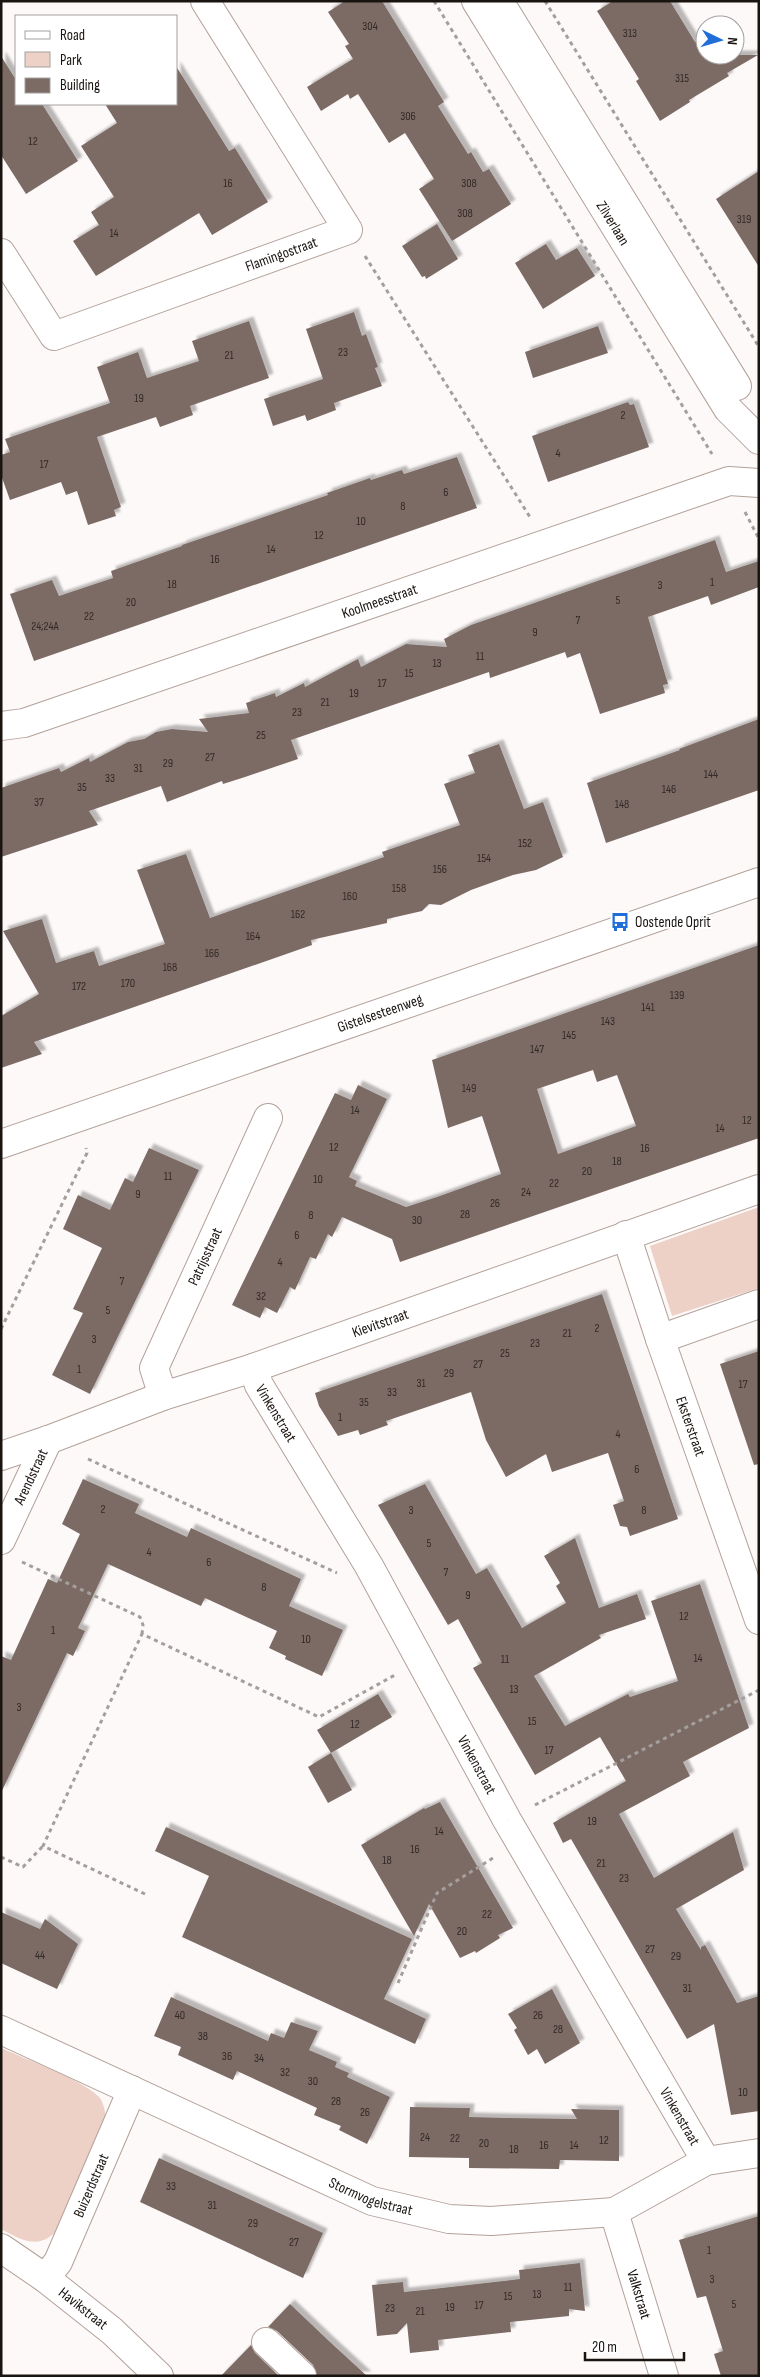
<svg xmlns="http://www.w3.org/2000/svg" width="760" height="2377" viewBox="0 0 760 2377" font-family="'Sofia Sans Condensed',sans-serif">
	<defs>
		<filter id="shadow"><feDropShadow dx="4.5" dy="-4.5" stdDeviation="1" flood-color="#0004"/></filter>
	</defs>
	<rect width="100%" height="100%" fill="#fdf9f8"/>
	<g fill="#edd1c7">
		<polygon points="759,1207 759,1288 672,1316 650,1246"/>
		<path d="M 1,2048 C 23,2058 85,2081 99,2097 C 104,2103 105,2111 106,2119 L 59,2228 C 40,2251 23,2241 1,2229 Z"/>
	</g>
	<g fill="#7c6b65" fill-rule="evenodd" filter="url(#shadow)">
		<polygon points="345,1 382,1 444,102 438,106 468,154 471,152 483,172 489,169 511,204 452,241 419,189 434,179 405,133 389,143 358,94 350,99 348,94 321,111 307,87 353,59 345,46 349,44 328,12"/>
		<polygon points="613,1 670,1 695,42 699,40 705,55 758,55 727,73 729,76 689,100 690,102 660,121 636,81 639,79 597,11"/>
		<polygon points="1,56 16,80 16,104 42,104 78,161 26,194 1,155"/>
		<polygon points="176,66 229,151 235,148 268,202 212,235 199,213 96,276 73,241 99,225 91,212 114,197 81,146 117,123 105,104 176,104"/>
		<polygon points="759,171 759,267 716,199"/>
		<polygon points="437,224 458,259 426,279 425,276 422,277 402,246"/>
		<polygon points="546,244 556,260 577,248 595,276 543,309 515,263"/>
		<polygon points="354,312 362,336 366,334 378,367 375,368 382,386 334,403 336,410 307,421 305,415 273,426 264,399 323,379 306,329"/>
		<polygon points="249,321 269,378 190,406 193,415 160,427 156,417 97,437 121,507 114,510 116,516 88,525 77,491 66,495 61,482 10,500 1,475 1,455 10,452 5,439 110,403 97,367 138,352 147,378 199,361 192,341"/>
		<polygon points="598,326 608,353 533,378 525,352"/>
		<polygon points="628,402 630,405 634,404 649,447 548,482 532,436"/>
		<polygon points="457,457 477,508 34,661 10,594 52,580 59,596 113,578 111,571 182,546 182,545 328,495 327,493 370,478 371,480 402,470 404,474"/>
		<polygon points="715,540 726,572 759,561 759,587 711,605 708,596 648,617 668,684 663,685 665,693 600,714 580,653 567,658 565,652 490,678 489,672 291,740 298,759 245,777 223,784 222,781 167,802 161,786 89,811 98,825 1,857 1,788 59,768 61,772 89,758 90,762 128,742 144,739 156,732 172,729 208,732 199,719 249,713 246,703 275,693 276,697 304,683 305,687 358,659 361,667 406,644 447,647 444,639 471,625"/>
		<polygon points="759,719 759,790 606,843 587,783 680,750 679,749"/>
		<polygon points="499,744 524,809 543,802 563,857 536,870 513,875 471,890 441,905 429,904 422,911 387,919 387,923 311,940 312,945 34,1042 42,1054 1,1068 1,1016 39,994 3,931 42,919 56,963 94,951 99,966 165,944 137,870 186,854 210,918 384,857 382,852 460,825 444,784 475,773 468,755"/>
		<path d="M 759,945 L 759,1138 L 400,1262 L 392,1239 L 342,1217 L 332,1237 L 328,1234 L 316,1259 L 310,1257 L 295,1290 L 290,1287 L 277,1313 L 265,1307 L 260,1318 L 232,1305 L 335,1093 L 351,1100 L 358,1085 L 387,1099 L 349,1177 L 357,1181 L 355,1186 L 406,1207 L 437,1197 L 501,1174 L 482,1116 L 448,1128 L 432,1060 ZM 593,1070 L 597,1082 L 617,1075 L 636,1126 L 558,1154 L 537,1089 Z"/>
		<polygon points="149,1148 199,1170 90,1394 52,1375 83,1313 73,1309 102,1248 63,1229 78,1195 110,1210 125,1178 133,1182"/>
		<polygon points="602,1294 678,1519 630,1536 627,1527 620,1526 613,1505 624,1501 608,1453 552,1472 546,1454 506,1477 486,1440 471,1392 386,1421 388,1425 360,1435 358,1430 338,1436 319,1406 315,1393"/>
		<polygon points="759,1351 759,1464 754,1465 720,1364"/>
		<polygon points="83,1479 139,1504 135,1513 187,1537 191,1528 301,1579 289,1606 343,1630 322,1676 285,1659 286,1656 269,1648 277,1631 205,1598 201,1606 108,1564 78,1628 85,1631 73,1656 67,1653 1,1793 1,1656 11,1660 48,1579 57,1583 80,1534 62,1524"/>
		<polygon points="425,1484 476,1574 487,1568 522,1628 566,1603 556,1586 560,1583 544,1556 575,1538 599,1608 637,1594 646,1619 599,1635 601,1638 534,1676 565,1726 628,1694 630,1697 678,1681 651,1601 700,1584 749,1728 683,1762 690,1776 619,1814 654,1878 733,1832 744,1870 676,1909 701,1950 701,1947 705,1945 737,2003 759,1996 759,2111 731,2115 714,2024 687,2039 571,1839 563,1843 553,1823 626,1781 600,1737 535,1775 473,1668 482,1663 458,1619 448,1625 378,1505"/>
		<polygon points="378,1694 392,1717 331,1753 317,1730"/>
		<polygon points="331,1753 352,1790 328,1803 308,1767"/>
		<polygon points="440,1802 513,1928 498,1935 500,1938 476,1953 475,1951 460,1958 429,1904 414,1936 361,1845 424,1808 425,1809"/>
		<polygon points="166,1827 412,1939 384,1999 426,2019 415,2044 182,1937 209,1876 155,1851"/>
		<polygon points="1,1912 40,1929 45,1919 78,1944 57,1989 1,1963"/>
		<polygon points="552,1989 580,2043 545,2064 537,2049 528,2055 514,2030 517,2028 508,2014"/>
		<polygon points="171,1997 268,2041 271,2033 284,2038 291,2022 318,2031 309,2050 337,2062 335,2067 349,2073 347,2077 390,2097 367,2144 339,2130 341,2126 314,2115 317,2108 237,2071 233,2080 178,2055 181,2047 154,2036"/>
		<polygon points="410,2107 470,2108 469,2117 509,2118 577,2119 571,2109 619,2110 619,2161 560,2160 559,2169 469,2168 469,2158 409,2157"/>
		<polygon points="159,2158 323,2233 303,2278 140,2202"/>
		<polygon points="759,2216 759,2376 721,2376 714,2354 723,2351 706,2296 697,2298 679,2240"/>
		<polygon points="580,2263 585,2311 569,2309 569,2316 510,2322 511,2332 438,2340 439,2350 410,2353 407,2323 397,2334 377,2336 372,2285 403,2282 404,2292 433,2289 520,2279 519,2270"/>
		<polygon points="290,2304 330,2342 367,2376 317,2376 313,2365 277,2331 268,2327"/>
		<polygon points="251,2345 255,2353 279,2376 221,2376"/>
	</g>
	<g fill="none" stroke-linecap="round" stroke-linejoin="round">
		<g stroke="#b3a19a" stroke-width="30">
			<g id="minor">
				<path id="s1" d="M 476,1 L 728,409 L 759,440"/>
				<polyline points="499,1 737,386"/>
				<path id="s2" d="M 1,253 L 54,336 L 348,230 L 205,1"/>
				<path id="s3" d="M 1,726 L 24,723 L 729,481 L 759,483"/>
				<path id="s4" d="M 626,1235 L 660,1339 L 759,1620"/>
				<polyline points="660,1339 759,1304"/>
				<path id="s5" d="M 253,1368 L 259,1385 L 369,1566 L 507,1820 L 706,2161"/>
				<path id="s6" d="M 163,1396 L 154,1368 L 268,1118"/>
				<path id="s7" d="M 1,1456 L 48,1440 L 163,1396 L 253,1368 L 759,1189"/>
				<path id="s8" d="M 1,1540 L 48,1440"/>
				<path id="s9" d="M 1,2030 L 372,2201 L 449,2219 L 491,2221 L 614,2212 L 706,2161 L 759,2153"/>
				<path id="s10" d="M 614,2212 L 664,2376"/>
				<path id="s11" d="M 1,2248 L 45,2278 L 112,2331 L 159,2376"/>
				<path id="s12" d="M 45,2278 L 58,2262 L 132,2090"/>
				<polyline points="266,2342 302,2376"/>
			</g>
		</g>
		<g stroke="#b3a19a" stroke-width="30">
			<g id="major">
				<path id="s13" d="M 1,1144 L 759,882"/>
			</g>
		</g>
		<g stroke="#a49f9d" stroke-width="3" stroke-dasharray="4 4" stroke-linecap="butt">
			<polyline points="434,1 712,454"/>
			<polyline points="545,1 759,347"/>
			<polyline points="365,256 530,517"/>
			<polyline points="745,512 759,539"/>
			<polyline points="1,1329 87,1153 86,1148"/>
			<polyline points="88,1459 337,1573"/>
			<polyline points="22,1562 140,1617 143,1625 142,1634"/>
			<polyline points="535,1805 759,1690"/>
			<polyline points="1,1857 23,1867 43,1846"/>
			<polyline points="145,1894 43,1846 142,1634 319,1717 395,1675"/>
			<polyline points="398,1983 437,1893 493,1858"/>
		</g>
		<use href="#minor" stroke="#fff" stroke-width="28"/>
		<use href="#major" stroke="#fff" stroke-width="28"/>
	</g>
	<defs>
		<g id="bus-bare" transform="scale(1.5)"><path d="M-5-6H5V4H4V6H2V4H-2V6H-4V4H-5ZM-3.5-4V0h7V-4ZM-3.5 1.2v1.5H-2V1.2ZM2 1.2v1.5H3.5V1.2Z" fill="#216ed9" stroke="#fff" stroke-width="2.5" paint-order="stroke"/></g>
	</defs>
	<g fill-rule="evenodd">
		<use href="#bus-bare" x="620" y="922"/>
	</g>
	<g text-anchor="middle" dominant-baseline="central" stroke-width="4" stroke-linejoin="round" paint-order="stroke">
		<g font-size="12" fill="#322a26">
			<text x="370" y="26">304</text>
			<text x="630" y="33">313</text>
			<text x="682" y="78">315</text>
			<text x="408" y="116">306</text>
			<text x="33" y="141">12</text>
			<text x="228" y="183">16</text>
			<text x="469" y="183">308</text>
			<text x="465" y="213">308</text>
			<text x="744" y="219">319</text>
			<text x="114" y="233">14</text>
			<text x="343" y="352">23</text>
			<text x="229" y="355">21</text>
			<text x="139" y="398">19</text>
			<text x="623" y="415">2</text>
			<text x="558" y="453">4</text>
			<text x="44" y="464">17</text>
			<text x="446" y="492">6</text>
			<text x="403" y="506">8</text>
			<text x="361" y="521">10</text>
			<text x="319" y="535">12</text>
			<text x="271" y="549">14</text>
			<text x="215" y="559">16</text>
			<text x="712" y="582">1</text>
			<text x="172" y="584">18</text>
			<text x="660" y="585">3</text>
			<text x="618" y="600">5</text>
			<text x="131" y="602">20</text>
			<text x="89" y="616">22</text>
			<text x="578" y="620">7</text>
			<text x="45" y="626">24;24A</text>
			<text x="535" y="632">9</text>
			<text x="480" y="656">11</text>
			<text x="437" y="663">13</text>
			<text x="409" y="673">15</text>
			<text x="382" y="683">17</text>
			<text x="354" y="693">19</text>
			<text x="325" y="702">21</text>
			<text x="297" y="712">23</text>
			<text x="261" y="735">25</text>
			<text x="210" y="757">27</text>
			<text x="168" y="763">29</text>
			<text x="138" y="768">31</text>
			<text x="711" y="774">144</text>
			<text x="110" y="778">33</text>
			<text x="82" y="787">35</text>
			<text x="669" y="789">146</text>
			<text x="39" y="802">37</text>
			<text x="622" y="804">148</text>
			<text x="525" y="843">152</text>
			<text x="484" y="858">154</text>
			<text x="440" y="869">156</text>
			<text x="399" y="888">158</text>
			<text x="350" y="896">160</text>
			<text x="298" y="914">162</text>
			<text x="253" y="936">164</text>
			<text x="212" y="953">166</text>
			<text x="170" y="967">168</text>
			<text x="128" y="983">170</text>
			<text x="79" y="986">172</text>
			<text x="677" y="995">139</text>
			<text x="648" y="1007">141</text>
			<text x="608" y="1021">143</text>
			<text x="569" y="1035">145</text>
			<text x="537" y="1049">147</text>
			<text x="469" y="1088">149</text>
			<text x="355" y="1110">14</text>
			<text x="747" y="1120">12</text>
			<text x="720" y="1128">14</text>
			<text x="334" y="1147">12</text>
			<text x="645" y="1148">16</text>
			<text x="617" y="1161">18</text>
			<text x="587" y="1171">20</text>
			<text x="168" y="1176">11</text>
			<text x="318" y="1179">10</text>
			<text x="554" y="1183">22</text>
			<text x="526" y="1192">24</text>
			<text x="138" y="1194">9</text>
			<text x="495" y="1203">26</text>
			<text x="465" y="1214">28</text>
			<text x="311" y="1215">8</text>
			<text x="417" y="1220">30</text>
			<text x="297" y="1235">6</text>
			<text x="280" y="1262">4</text>
			<text x="122" y="1281">7</text>
			<text x="261" y="1296">32</text>
			<text x="108" y="1310">5</text>
			<text x="597" y="1328">2</text>
			<text x="567" y="1333">21</text>
			<text x="94" y="1339">3</text>
			<text x="535" y="1343">23</text>
			<text x="505" y="1353">25</text>
			<text x="478" y="1364">27</text>
			<text x="79" y="1369">1</text>
			<text x="449" y="1373">29</text>
			<text x="421" y="1383">31</text>
			<text x="743" y="1384">17</text>
			<text x="392" y="1392">33</text>
			<text x="364" y="1402">35</text>
			<text x="340" y="1417">1</text>
			<text x="618" y="1434">4</text>
			<text x="637" y="1469">6</text>
			<text x="103" y="1509">2</text>
			<text x="411" y="1510">3</text>
			<text x="644" y="1510">8</text>
			<text x="429" y="1543">5</text>
			<text x="149" y="1552">4</text>
			<text x="209" y="1562">6</text>
			<text x="446" y="1572">7</text>
			<text x="264" y="1587">8</text>
			<text x="468" y="1595">9</text>
			<text x="684" y="1616">12</text>
			<text x="53" y="1630">1</text>
			<text x="306" y="1639">10</text>
			<text x="698" y="1658">14</text>
			<text x="505" y="1659">11</text>
			<text x="514" y="1689">13</text>
			<text x="19" y="1707">3</text>
			<text x="532" y="1721">15</text>
			<text x="355" y="1724">12</text>
			<text x="549" y="1750">17</text>
			<text x="592" y="1821">19</text>
			<text x="439" y="1831">14</text>
			<text x="415" y="1849">16</text>
			<text x="387" y="1860">18</text>
			<text x="601" y="1863">21</text>
			<text x="624" y="1878">23</text>
			<text x="487" y="1914">22</text>
			<text x="462" y="1931">20</text>
			<text x="650" y="1949">27</text>
			<text x="40" y="1955">44</text>
			<text x="676" y="1956">29</text>
			<text x="687" y="1988">31</text>
			<text x="180" y="2015">40</text>
			<text x="538" y="2015">26</text>
			<text x="558" y="2029">28</text>
			<text x="203" y="2036">38</text>
			<text x="227" y="2056">36</text>
			<text x="259" y="2058">34</text>
			<text x="285" y="2072">32</text>
			<text x="313" y="2081">30</text>
			<text x="743" y="2092">10</text>
			<text x="336" y="2101">28</text>
			<text x="365" y="2112">26</text>
			<text x="425" y="2137">24</text>
			<text x="455" y="2138">22</text>
			<text x="604" y="2140">12</text>
			<text x="484" y="2143">20</text>
			<text x="544" y="2145">16</text>
			<text x="574" y="2145">14</text>
			<text x="514" y="2149">18</text>
			<text x="171" y="2186">33</text>
			<text x="212" y="2205">31</text>
			<text x="253" y="2223">29</text>
			<text x="294" y="2242">27</text>
			<text x="709" y="2250">1</text>
			<text x="712" y="2279">3</text>
			<text x="568" y="2287">11</text>
			<text x="537" y="2294">13</text>
			<text x="508" y="2296">15</text>
			<text x="734" y="2304">5</text>
			<text x="479" y="2305">17</text>
			<text x="450" y="2307">19</text>
			<text x="390" y="2308">23</text>
			<text x="420" y="2311">21</text>
		</g>
		<g font-size="15" fill="#1a1411" stroke="#fff">
			<text stroke="none"><textPath href="#s1" startOffset="261">Zilverlaan</textPath></text>
			<text stroke="none"><textPath href="#s2" startOffset="340">Flamingostraat</textPath></text>
			<text stroke="none"><textPath href="#s3" startOffset="399">Koolmeesstraat</textPath></text>
			<text stroke="none"><textPath href="#s13" startOffset="401">Gistelsesteenweg</textPath></text>
			<text stroke="none"><textPath href="#s6" startOffset="152">Patrijsstraat</textPath></text>
			<text stroke="none"><textPath href="#s7" startOffset="402">Kievitstraat</textPath></text>
			<text stroke="none"><textPath href="#s5" startOffset="51">Vinkenstraat</textPath></text>
			<text stroke="none"><textPath href="#s4" startOffset="202">Eksterstraat</textPath></text>
			<text stroke="none"><textPath href="#s8" startOffset="70">Arendstraat</textPath></text>
			<text stroke="none"><textPath href="#s5" startOffset="456">Vinkenstraat</textPath></text>
			<text stroke="none"><textPath href="#s5" startOffset="862">Vinkenstraat</textPath></text>
			<text stroke="none"><textPath href="#s12" startOffset="104">Buizerdstraat</textPath></text>
			<text stroke="none"><textPath href="#s9" startOffset="406">Stormvogelstraat</textPath></text>
			<text stroke="none"><textPath href="#s10" startOffset="86">Valkstraat</textPath></text>
			<text stroke="none"><textPath href="#s11" startOffset="102">Havikstraat</textPath></text>
		</g>
		<g font-size="15" fill="#1a1411" stroke="#fff" text-anchor="start">
			<text x="635" y="922">Oostende Oprit</text>
		</g>
	</g>
	<rect width="760" height="2377" fill="none" stroke="#1a1411" stroke-width="5"/>
	<rect x="15" y="15" width="162" height="90" fill="#ffffff" stroke="#a3a1a0"/>
	<rect x="25" y="31" width="25" height="8" fill="#ffffff" stroke="#a3a1a0"/>
	<text x="60" y="40" font-size="15" fill="#1a1411">Road</text>
	<rect x="25" y="52" width="25" height="15" fill="#edd1c7" stroke="#a3a1a0"/>
	<text x="60" y="65" font-size="15" fill="#1a1411">Park</text>
	<rect x="25" y="78" width="25" height="15" fill="#7c6b65" stroke="#a3a1a0"/>
	<text x="60" y="90" font-size="15" fill="#1a1411">Building</text>
	<g transform="translate(720 40) rotate(95)"><circle r="24" fill="#ffffff" stroke="#a3a1a0"/>
	<path d="M0-4L9 19L0 12L-9 19Z" fill="#216ed9"/>
	<text y="-8" font-size="14" font-weight="bold" text-anchor="middle" fill="#1a1411">N</text>
	</g>
	<path d="M585 2352v8h99v-8" fill="none" stroke="#1a1411" stroke-width="2.5"/>
	<text x="592" y="2352" font-size="15" fill="#1a1411" stroke="#ffffff" stroke-width="4" paint-order="stroke">20 m</text>
</svg>
